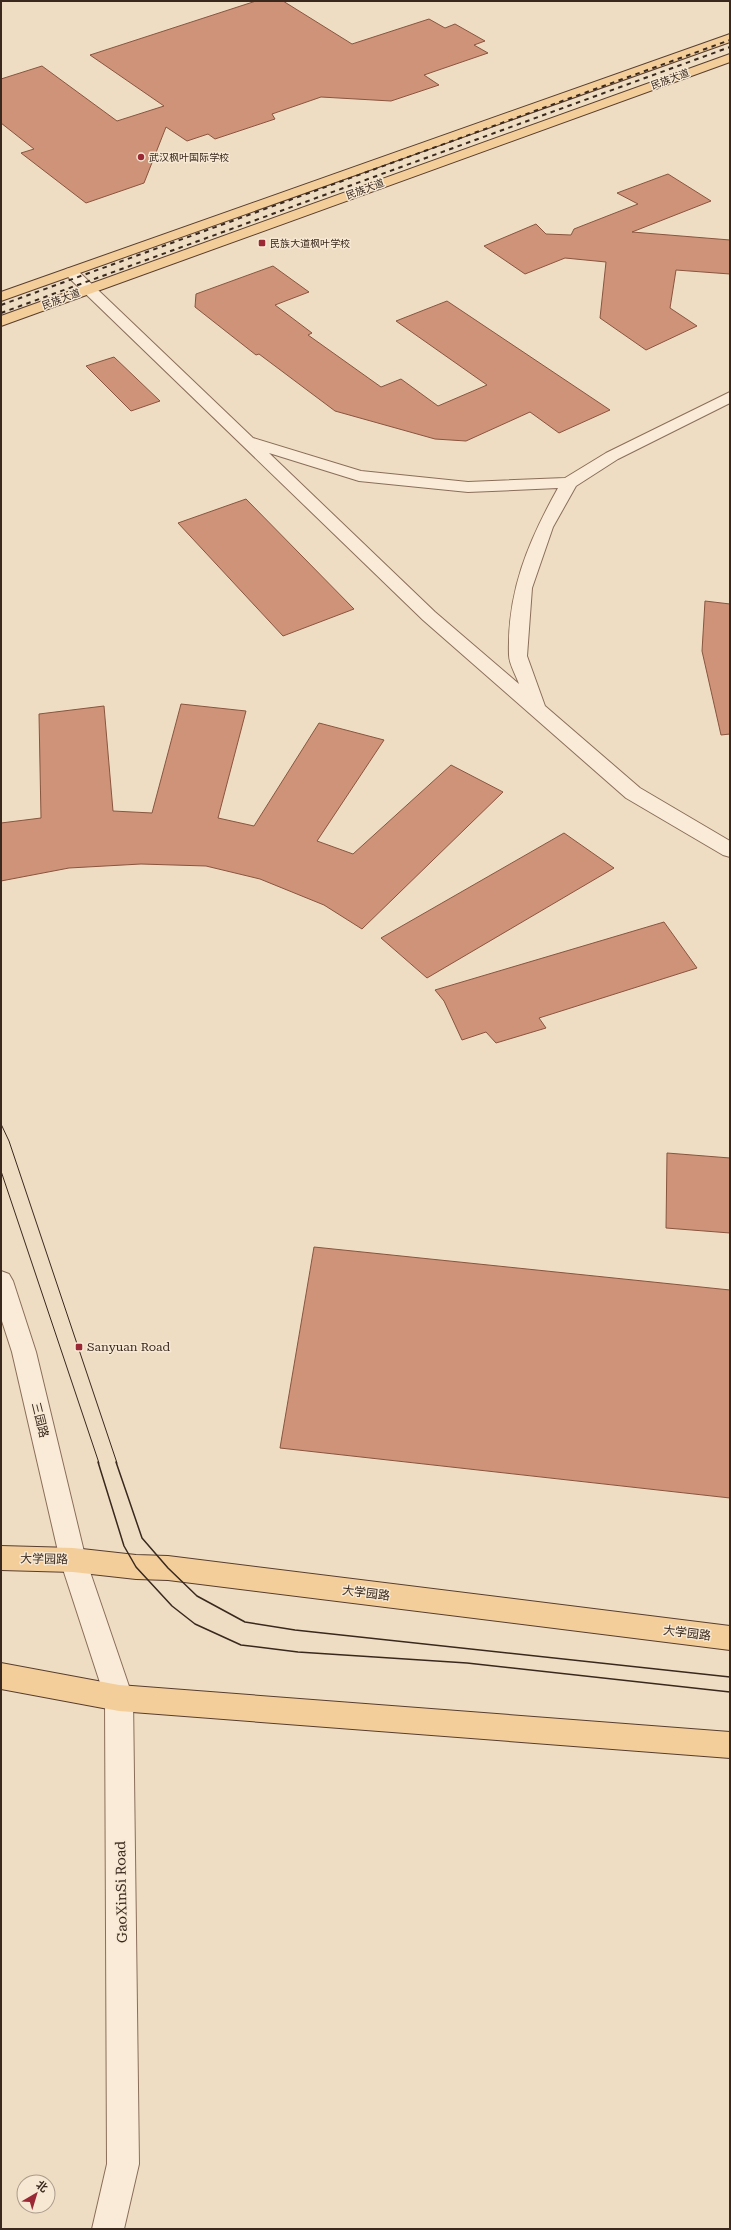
<svg xmlns="http://www.w3.org/2000/svg" width="731" height="2230" viewBox="0 0 731 2230" font-family="'Roboto Serif','Noto Sans SC',serif">
	<rect width="100%" height="100%" fill="#efddc3"/>
	<g fill="#ce9379" stroke="#89553f">
		<polygon points="256,1 283,1 352,44 429,19 445,28 455,24 485,41 474,45 488,53 424,75 439,85 391,101 321,97 272,114 275,119 215,139 208,134 187,141 166,127 144,183 86,203 21,153 34,149 1,123 1,79 42,66 117,121 164,106 90,55"/>
		<polygon points="668,174 711,201 632,232 730,240 730,274 676,270 670,308 697,326 646,350 600,318 606,262 565,258 525,274 484,246 536,224 546,234 571,235 574,229 638,204 617,193"/>
		<polygon points="273,266 309,292 275,305 312,333 308,335 381,387 401,379 438,406 487,385 396,321 447,301 610,410 559,433 530,412 466,441 435,439 335,411 259,354 256,355 195,307 196,294"/>
		<polygon points="114,357 160,401 131,411 86,366"/>
		<polygon points="246,499 354,609 283,636 178,523"/>
		<polygon points="705,601 730,604 730,734 721,735 702,651"/>
		<polygon points="181,704 246,711 218,818 254,826 319,723 384,740 317,841 353,854 451,765 503,792 362,929 324,905 260,879 206,866 141,864 69,868 1,881 1,823 41,818 39,714 104,706 113,811 152,813"/>
		<polygon points="564,833 614,868 427,978 381,938"/>
		<polygon points="664,922 697,968 539,1018 546,1028 496,1043 486,1032 462,1040 444,1001 435,990"/>
		<polygon points="667,1153 730,1158 730,1233 666,1228"/>
		<polygon points="314,1247 730,1290 730,1498 280,1448"/>
	</g>
	<g fill="none" stroke-linecap="round" stroke-linejoin="round">
		<g stroke="#8a6e5a" stroke-width="2">
			<g id="minor">
				<path d="M 71,268 L 76,269 L 253,438 L 361,471 L 468,482 L 565,478 L 606,453 L 730,392 L 730,403 L 618,459 L 576,486 L 553,527 L 532,588 L 527,656 L 545,706 L 640,788 L 730,841 L 730,857 L 723,855 L 626,798 L 423,620 L 66,275 L 64,272 L 66,269 ZM 269,453 L 359,481 L 468,492 L 558,488 C 528,542 507,592 509,655 C 509,664 516,675 519,684 L 435,612 Z"/>
				<polygon points="1,1271 9,1274 13,1281 36,1352 86,1560 82,1568 73,1572 64,1568 60,1560 12,1352 1,1318"/>
			</g>
		</g>
		<g stroke="#8a6e5a" stroke-width="2">
			<polygon id="tertiary" points="73,1548 82,1552 86,1560 133,1698 139,2164 124,2229 92,2229 107,2164 105,1698 60,1560 64,1552"/>
		</g>
		<g stroke="#573d2e" stroke-width="2">
			<g id="primary">
				<polygon points="730,34 730,42 1,301 1,292"/>
				<polygon points="730,54 730,62 1,326 1,316"/>
				<polygon points="1,1546 73,1548 136,1555 168,1556 730,1626 730,1650 168,1580 136,1579 73,1572 1,1570"/>
				<polygon points="1,1663 119,1685 730,1732 730,1758 119,1711 1,1689"/>
			</g>
		</g>
		<use href="#minor" fill="#f9ebd7" fill-rule="evenodd"/>
		<use href="#tertiary" fill="#f9ebd7" fill-rule="evenodd"/>
		<use href="#primary" fill="#f3ce9b" fill-rule="evenodd"/>
		<g stroke="#39281e" stroke-width="1">
			<polyline points="1,1124 9,1141 117,1463"/>
			<polyline points="1,1171 99,1463"/>
		</g>
		<g stroke="#39281e" stroke-width="1.5">
			<polyline points="98,1462 124,1546 136,1567 172,1606 195,1624 241,1645 298,1652 467,1663 730,1692"/>
			<polyline points="116,1462 142,1538 168,1568 197,1596 245,1622 295,1630 730,1677"/>
		</g>
		<g stroke="#39281e" stroke-width="2" stroke-dasharray="4.5 4.5" stroke-linecap="butt">
			<polyline points="1,305 730,40"/>
			<polyline points="1,313 730,47"/>
		</g>
	</g>
	<g fill="#9a2835" stroke="#f6e8d3" stroke-width="1.5">
		<circle cx="141" cy="157" r="4"/>
		<rect x="258" y="239" width="8" height="8" rx="2"/>
		<rect x="75" y="1343" width="8" height="8" rx="2"/>
	</g>
	<g text-anchor="middle" dominant-baseline="central" stroke-width="3" stroke-linejoin="round" paint-order="stroke">
		<g font-size="10" fill="#39281e" stroke="#f6e8d3">
			<text transform="translate(670 79) rotate(-20)">民族大道</text>
			<text transform="translate(365 189) rotate(-20)">民族大道</text>
			<text transform="translate(61 299) rotate(-20)">民族大道</text>
		</g>
		<g font-size="10" fill="#39281e" stroke="#f6e8d3" text-anchor="start">
			<text x="149" y="157">武汉枫叶国际学校</text>
			<text x="270" y="243">民族大道枫叶学校</text>
		</g>
		<g font-size="12" fill="#39281e" stroke="#f6e8d3" text-anchor="start">
			<text x="87" y="1347">Sanyuan Road</text>
		</g>
		<g font-size="12" fill="#39281e" stroke="#f6e8d3">
			<text transform="translate(40 1420) rotate(76)">三园路</text>
			<text transform="translate(44 1559) rotate(1)">大学园路</text>
			<text transform="translate(366 1593) rotate(7)">大学园路</text>
			<text transform="translate(687 1633) rotate(7)">大学园路</text>
		</g>
		<g font-size="14" fill="#39281e" stroke="#f6e8d3">
			<text transform="translate(121 1892) rotate(-91)">GaoXinSi Road</text>
		</g>
	</g>
	<rect width="731" height="2230" fill="none" stroke="#39281e" stroke-width="4"/>
	<g transform="translate(36 2194) rotate(38)"><circle r="19" fill="#f6e8d3" stroke="#aa9b8b"/>
	<path d="M0-3L7 15L0 10L-7 15Z" fill="#9a2835"/>
	<text y="-6" font-size="11" font-weight="bold" text-anchor="middle" fill="#39281e">北</text>
	</g>
</svg>
